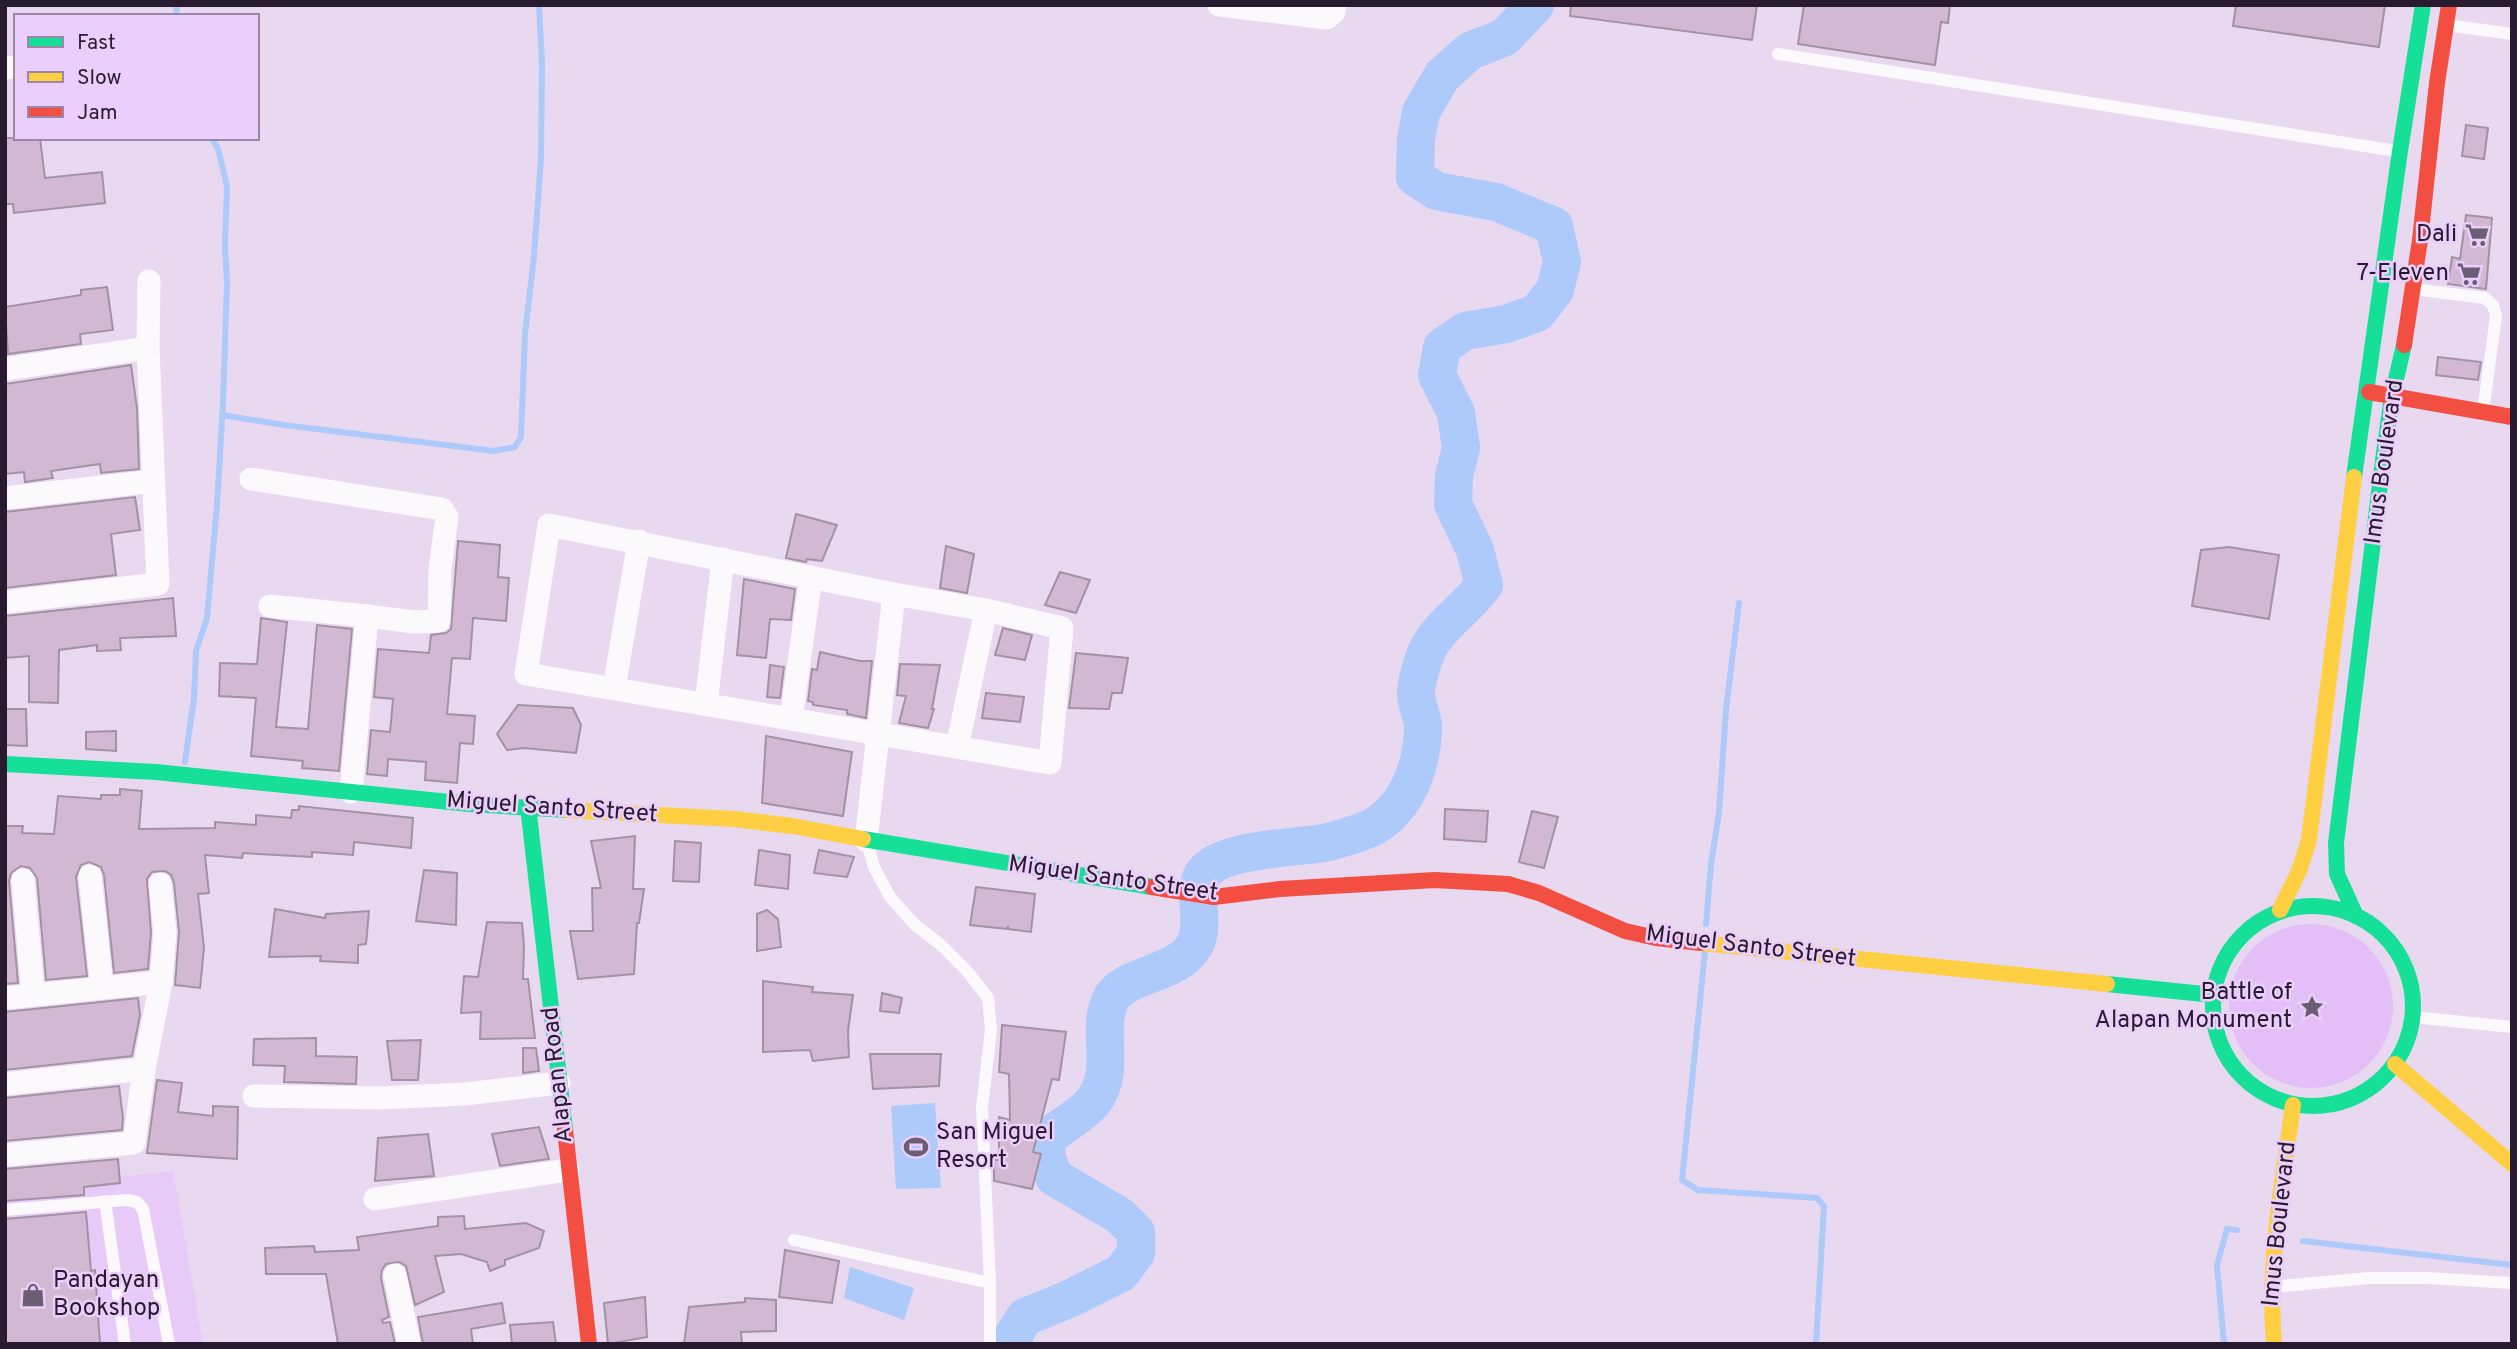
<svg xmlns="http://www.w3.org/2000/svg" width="2517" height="1349" viewBox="0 0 2517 1349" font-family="Overpass,sans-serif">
	<rect width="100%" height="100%" fill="#e8d8f0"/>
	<polygon fill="#e7caf7" points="173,1171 203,1344 5,1344 5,1190"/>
	<circle fill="#e4bff7" cx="2311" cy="1006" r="82"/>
	<g fill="#aecafa">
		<polygon points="935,1103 941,1188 896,1189 891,1106"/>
		<polygon points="850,1267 914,1288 904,1320 844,1298"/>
	</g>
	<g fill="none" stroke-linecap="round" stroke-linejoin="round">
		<g stroke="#aecafa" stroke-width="6">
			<polyline points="176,16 177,5"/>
			<polyline points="222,415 284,425 494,451 515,447 521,437 525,334 534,256 541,158 542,63 539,5"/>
			<polyline points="185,762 194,698 196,651 207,618 217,505 223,403 227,283 225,246 227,186 218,149 212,138"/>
			<polyline points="1706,924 1711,864 1719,812 1726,710 1739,603"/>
			<polyline points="1705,951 1682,1180 1698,1190 1817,1198 1824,1206 1816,1344"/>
			<polyline points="2303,1241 2512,1265"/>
			<polyline points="2224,1344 2217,1265 2227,1229 2237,1230"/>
		</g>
		<path stroke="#aecafa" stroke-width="38" d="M 1014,1344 L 1014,1334 L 1025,1317 L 1069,1299 L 1121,1273 L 1136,1253 L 1136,1232 L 1120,1216 L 1054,1177 L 1046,1156 L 1047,1138 C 1061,1126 1081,1116 1093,1102 C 1118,1069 1095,1031 1111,999 C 1123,974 1177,975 1194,946 C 1207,924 1191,893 1203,874 C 1221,848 1296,848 1324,843 C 1337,840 1364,832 1375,826 C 1409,805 1423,763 1423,725 C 1422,715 1416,704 1416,694 C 1416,683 1422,663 1426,653 C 1439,624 1467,609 1484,585 L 1475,550 L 1453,504 L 1454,476 L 1461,448 L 1456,413 L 1437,375 L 1442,347 L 1465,331 L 1506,324 L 1537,313 L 1555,290 L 1562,262 L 1554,226 L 1496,202 L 1436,191 L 1415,177 L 1416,139 L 1421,112 L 1442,76 L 1470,51 L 1505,37 L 1535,5"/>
	</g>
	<g fill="#d2b8d2" stroke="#a292a4" stroke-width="2">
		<polygon points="1571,5 1757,5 1752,40 1570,16"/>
		<polygon points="1804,5 1950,5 1948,23 1941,22 1935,65 1798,44"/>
		<polygon points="2236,5 2385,5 2379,47 2233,26"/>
		<polygon points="2466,125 2488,128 2484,159 2462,156"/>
		<polygon points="5,138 40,138 45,178 102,172 105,203 14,213 13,204 5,204"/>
		<polygon points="2466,215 2492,218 2486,289 2448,284 2452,257 2460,259"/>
		<polygon points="107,287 113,330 80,334 81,344 8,354 5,307 81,295 81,290"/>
		<polygon points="2438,357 2481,362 2478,380 2436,375"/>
		<polygon points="131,365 137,408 139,469 101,473 100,464 51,471 53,478 25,482 24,472 5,474 5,384"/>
		<polygon points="135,497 140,530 111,534 116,575 5,588 5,512"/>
		<polygon points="796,514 837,525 822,561 807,559 806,562 786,558"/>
		<polygon points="458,541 500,545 498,577 509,578 506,621 473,618 470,659 452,658 447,714 475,716 473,744 460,743 457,783 425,780 426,762 388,759 387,776 367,774 371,730 390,732 393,699 374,697 378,649 429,653 431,635 446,633 451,629"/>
		<polygon points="946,546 974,554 967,593 940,588"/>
		<polygon points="2229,547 2279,555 2269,619 2192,606 2201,550"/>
		<polygon points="1060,572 1090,580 1076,613 1045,605"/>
		<polygon points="744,579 795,589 791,620 770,619 766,658 737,655"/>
		<polygon points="173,598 176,636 120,638 121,650 97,651 97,645 59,650 58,703 29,702 29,656 5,658 5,616"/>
		<polygon points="261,618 287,622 276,727 308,729 317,625 352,629 339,771 302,768 303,761 251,756 256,698 219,696 220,663 257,664"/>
		<polygon points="1003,628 1032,635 1025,660 995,655"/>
		<polygon points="820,652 860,661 872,661 866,718 847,714 847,710 813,705 813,702 808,701 812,669 817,670"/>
		<polygon points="1076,653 1128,658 1122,693 1112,693 1109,709 1069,708"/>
		<polygon points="900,664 940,665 932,709 934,709 928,728 899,723 906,696 897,695"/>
		<polygon points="770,665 784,667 780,698 767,697"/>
		<polygon points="986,693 1024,697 1020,722 982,718"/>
		<polygon points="518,705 573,708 581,725 576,753 524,748 507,750 497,734"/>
		<polygon points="5,709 26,709 27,746 5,745"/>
		<polygon points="116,731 116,751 86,749 86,732"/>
		<polygon points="766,736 852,752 843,816 762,803"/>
		<polygon points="120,789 142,791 139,829 215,828 215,822 256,825 256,815 291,818 292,810 299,810 299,806 413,818 411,848 354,842 353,855 312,852 312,857 243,853 242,858 205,855 209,893 198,894 204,948 200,988 175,985 179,932 174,883 171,875 165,871 152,872 147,879 151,933 148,969 114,973 104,875 101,867 89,862 81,865 76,877 87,976 46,980 37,878 30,868 21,866 11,873 9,881 18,983 5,984 5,826 23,826 22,833 54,834 58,796 101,799 101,795 120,795"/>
		<polygon points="1445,809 1488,811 1486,842 1444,839"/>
		<polygon points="1532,811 1558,817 1544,868 1519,862"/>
		<polygon points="635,836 633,889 644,889 639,923 637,923 634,974 578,979 570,931 593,931 592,888 601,888 591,841"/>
		<polygon points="675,841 701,843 699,882 673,881"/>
		<polygon points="759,850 790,855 788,889 755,885"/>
		<polygon points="819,850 854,857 847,877 814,873"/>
		<polygon points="424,870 457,873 456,925 416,921"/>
		<polygon points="976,887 1035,894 1031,932 1008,929 1008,926 1007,929 970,925"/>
		<polygon points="275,909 325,918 326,914 369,911 366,944 358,945 358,963 320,961 321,956 269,957"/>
		<polygon points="767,910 778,919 781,947 757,951 757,914"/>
		<polygon points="487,922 522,923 524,946 523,979 528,979 535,1038 480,1039 481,1012 461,1013 464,976 478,977"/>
		<polygon points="763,981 813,987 812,992 853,995 848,1031 849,1057 813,1061 810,1050 763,1052"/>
		<polygon points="882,993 902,998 899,1013 880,1011"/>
		<polygon points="138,998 140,1015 132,1056 5,1070 5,1012"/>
		<polygon points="1002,1025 1066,1032 1059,1080 1052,1079 1033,1152 1041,1154 1032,1189 994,1181 994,1160 999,1160 999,1117 1010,1120 1009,1074 999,1072"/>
		<polygon points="316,1038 316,1056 357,1057 356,1084 284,1082 285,1066 253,1065 254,1039"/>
		<polygon points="421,1040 418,1080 392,1080 387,1041"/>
		<polygon points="523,1048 536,1048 539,1071 523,1073"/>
		<polygon points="870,1054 941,1054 939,1086 873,1089"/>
		<polygon points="157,1080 182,1083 178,1112 213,1116 213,1106 238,1107 237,1159 147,1153"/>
		<polygon points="119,1086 123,1118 122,1130 5,1141 5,1098"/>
		<polygon points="539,1127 549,1159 500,1166 492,1134"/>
		<polygon points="428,1134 434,1176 375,1181 378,1138"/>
		<polygon points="118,1159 120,1183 84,1187 84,1195 5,1201 5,1169"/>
		<polygon points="86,1212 91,1271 95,1270 100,1344 5,1344 5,1219"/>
		<polygon points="464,1216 465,1229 526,1223 544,1231 539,1248 505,1260 505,1265 490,1271 487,1262 461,1254 435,1256 444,1292 415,1305 406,1266 399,1262 386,1264 382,1270 381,1278 389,1317 382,1320 383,1323 390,1322 395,1344 338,1344 326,1274 266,1274 265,1248 314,1246 315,1252 359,1250 357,1237 438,1226 438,1217"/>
		<polygon points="785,1250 839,1261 832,1303 779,1297"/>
		<polygon points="645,1297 647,1337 608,1344 604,1303"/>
		<polygon points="745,1298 776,1300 776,1331 741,1332 742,1344 684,1344 689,1307 745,1302"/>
		<polygon points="502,1303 505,1323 471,1329 473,1344 423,1344 418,1317"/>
		<polygon points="553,1322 556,1344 512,1344 510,1325"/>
	</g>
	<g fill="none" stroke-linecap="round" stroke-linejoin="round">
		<g stroke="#fcf9fd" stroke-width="12">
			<polyline points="2446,25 2512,34"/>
			<polyline points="1778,54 2397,151"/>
			<polyline points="2413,289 2485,298 2493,305 2496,316 2483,412"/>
			<polyline points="867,843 874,867 890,897 915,925 941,945 967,971 988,998 991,1030 982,1107 990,1283 990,1344"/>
			<polyline points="2413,1017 2512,1027"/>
			<polyline points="105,1201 125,1344"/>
			<polyline points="5,1210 127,1200 137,1202 143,1209 169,1344"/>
			<polyline points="794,1240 990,1283"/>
			<polyline points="2271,1287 2369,1278 2426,1278 2512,1283"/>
		</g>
		<g stroke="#fcf9fd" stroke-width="23">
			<polyline points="1219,5 1327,18 1334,12 1335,5"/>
			<polyline points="5,68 16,67"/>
			<polyline points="5,369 148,348"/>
			<polyline points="251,479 442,509 447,517 440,569 439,621 414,622 367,616"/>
			<polyline points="5,498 154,481"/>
			<polygon points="549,525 894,594 986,610 1062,628 1050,763 526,674"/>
			<polyline points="5,602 158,584 148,348 149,281"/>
			<polyline points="270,606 367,616 351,792"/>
			<polyline points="614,688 639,541"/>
			<polyline points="706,704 723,559"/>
			<polyline points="791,719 811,577"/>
			<polyline points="957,747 986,610"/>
			<polyline points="866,840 894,594"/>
			<polyline points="90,876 102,988"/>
			<polyline points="23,880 33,995"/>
			<polyline points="5,998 161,982"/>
			<polyline points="5,1084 144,1069"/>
			<polyline points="254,1096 379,1098 465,1094 559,1083"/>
			<polyline points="5,1155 134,1143 144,1069 161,982 165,933 160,884"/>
			<polyline points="375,1199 568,1170"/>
			<polyline points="395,1275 409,1344"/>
		</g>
		<g stroke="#16e098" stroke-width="16">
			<polyline points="2354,477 2400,151 2423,5"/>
			<polyline points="5,764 156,772 469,804 566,810"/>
			<polyline points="528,806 565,1130"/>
			<polyline points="863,839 1152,887"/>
			<circle cx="2313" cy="1006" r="100"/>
			<polyline points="2356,916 2337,874 2336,843 2383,460 2392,396 2404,345"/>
			<polyline points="2107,984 2213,995"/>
		</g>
		<g stroke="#ffcf43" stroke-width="16">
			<polyline points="566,810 734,819 792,826 863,839"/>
			<polyline points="2280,910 2299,871 2309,840 2354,477"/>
			<polyline points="1701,943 2107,984"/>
			<polyline points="2395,1064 2512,1164"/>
			<path d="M 2274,1344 C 2267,1263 2282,1185 2293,1105"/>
		</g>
		<g stroke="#f24e42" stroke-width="16">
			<polyline points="2404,345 2420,240 2437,83 2449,5"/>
			<polyline points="2369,392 2512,417"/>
			<polyline points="1152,887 1214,897 1280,889 1435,880 1508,884 1539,893 1625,931 1656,938 1701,943"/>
			<polyline points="565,1130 589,1344"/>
		</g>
	</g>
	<defs>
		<g id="supermarket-bare" transform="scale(1.89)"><path d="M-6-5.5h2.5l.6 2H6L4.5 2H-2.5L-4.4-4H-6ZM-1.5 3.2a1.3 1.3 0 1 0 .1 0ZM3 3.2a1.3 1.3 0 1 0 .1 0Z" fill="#6b5d73" stroke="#ebcefb" stroke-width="2.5" paint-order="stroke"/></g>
		<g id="sight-bare" transform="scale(1.89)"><path d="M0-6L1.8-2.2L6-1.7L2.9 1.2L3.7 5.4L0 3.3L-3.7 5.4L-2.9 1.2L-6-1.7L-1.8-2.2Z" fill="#6b5d73" stroke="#ebcefb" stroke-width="2.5" paint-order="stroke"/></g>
		<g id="stadium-bare" transform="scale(1.89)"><path d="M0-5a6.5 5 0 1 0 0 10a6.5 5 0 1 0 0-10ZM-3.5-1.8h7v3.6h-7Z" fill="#6b5d73" stroke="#ebcefb" stroke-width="2.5" paint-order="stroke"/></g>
		<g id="shop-bare" transform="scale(1.89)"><path d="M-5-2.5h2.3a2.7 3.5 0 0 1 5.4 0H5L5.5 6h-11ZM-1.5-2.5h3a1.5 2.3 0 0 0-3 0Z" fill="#6b5d73" stroke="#ebcefb" stroke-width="2.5" paint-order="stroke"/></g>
	</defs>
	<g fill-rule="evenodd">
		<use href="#supermarket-bare" x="2477" y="235"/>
		<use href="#supermarket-bare" x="2469" y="274"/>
		<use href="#sight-bare" x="2312" y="1007"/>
		<use href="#stadium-bare" x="916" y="1147"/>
		<use href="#shop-bare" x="33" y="1295"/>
	</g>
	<g text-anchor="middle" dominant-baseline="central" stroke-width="5" stroke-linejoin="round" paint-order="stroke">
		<g font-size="24" fill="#281b2f" stroke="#ebcefb" text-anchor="end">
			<text x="2457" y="235">Dali</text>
			<text x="2449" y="274">7-Eleven</text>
			<text x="2292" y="993">Battle of<tspan x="2292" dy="28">Alapan Monument</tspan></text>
			<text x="936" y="1133" text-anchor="start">San Miguel<tspan x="936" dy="28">Resort</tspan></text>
			<text x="53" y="1281" text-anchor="start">Pandayan<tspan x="53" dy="28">Bookshop</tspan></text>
		</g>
		<g font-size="24" fill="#281b2f" stroke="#ebcefb">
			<text transform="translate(2385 462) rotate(-82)">Imus Boulevard</text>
			<text transform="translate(552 808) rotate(4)">Miguel Santo Street</text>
			<text transform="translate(1113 879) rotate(8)">Miguel Santo Street</text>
			<text transform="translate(1751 947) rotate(7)">Miguel Santo Street</text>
			<text transform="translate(558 1075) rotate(-96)">Alapan Road</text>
			<text transform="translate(2280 1224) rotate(-84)">Imus Boulevard</text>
		</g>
	</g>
	<rect width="2517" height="1349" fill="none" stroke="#281b2f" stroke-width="14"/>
	<rect x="14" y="14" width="245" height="126" fill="#ebcefb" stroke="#9d86a9" stroke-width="2"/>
	<rect x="28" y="37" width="35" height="10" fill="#16e098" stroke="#9d86a9" stroke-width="2"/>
	<text x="77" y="49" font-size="21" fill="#281b2f">Fast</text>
	<rect x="28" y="72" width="35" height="10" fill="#ffcf43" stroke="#9d86a9" stroke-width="2"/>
	<text x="77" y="84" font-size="21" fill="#281b2f">Slow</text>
	<rect x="28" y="107" width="35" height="10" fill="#f24e42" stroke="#9d86a9" stroke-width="2"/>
	<text x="77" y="119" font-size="21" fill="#281b2f">Jam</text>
</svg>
